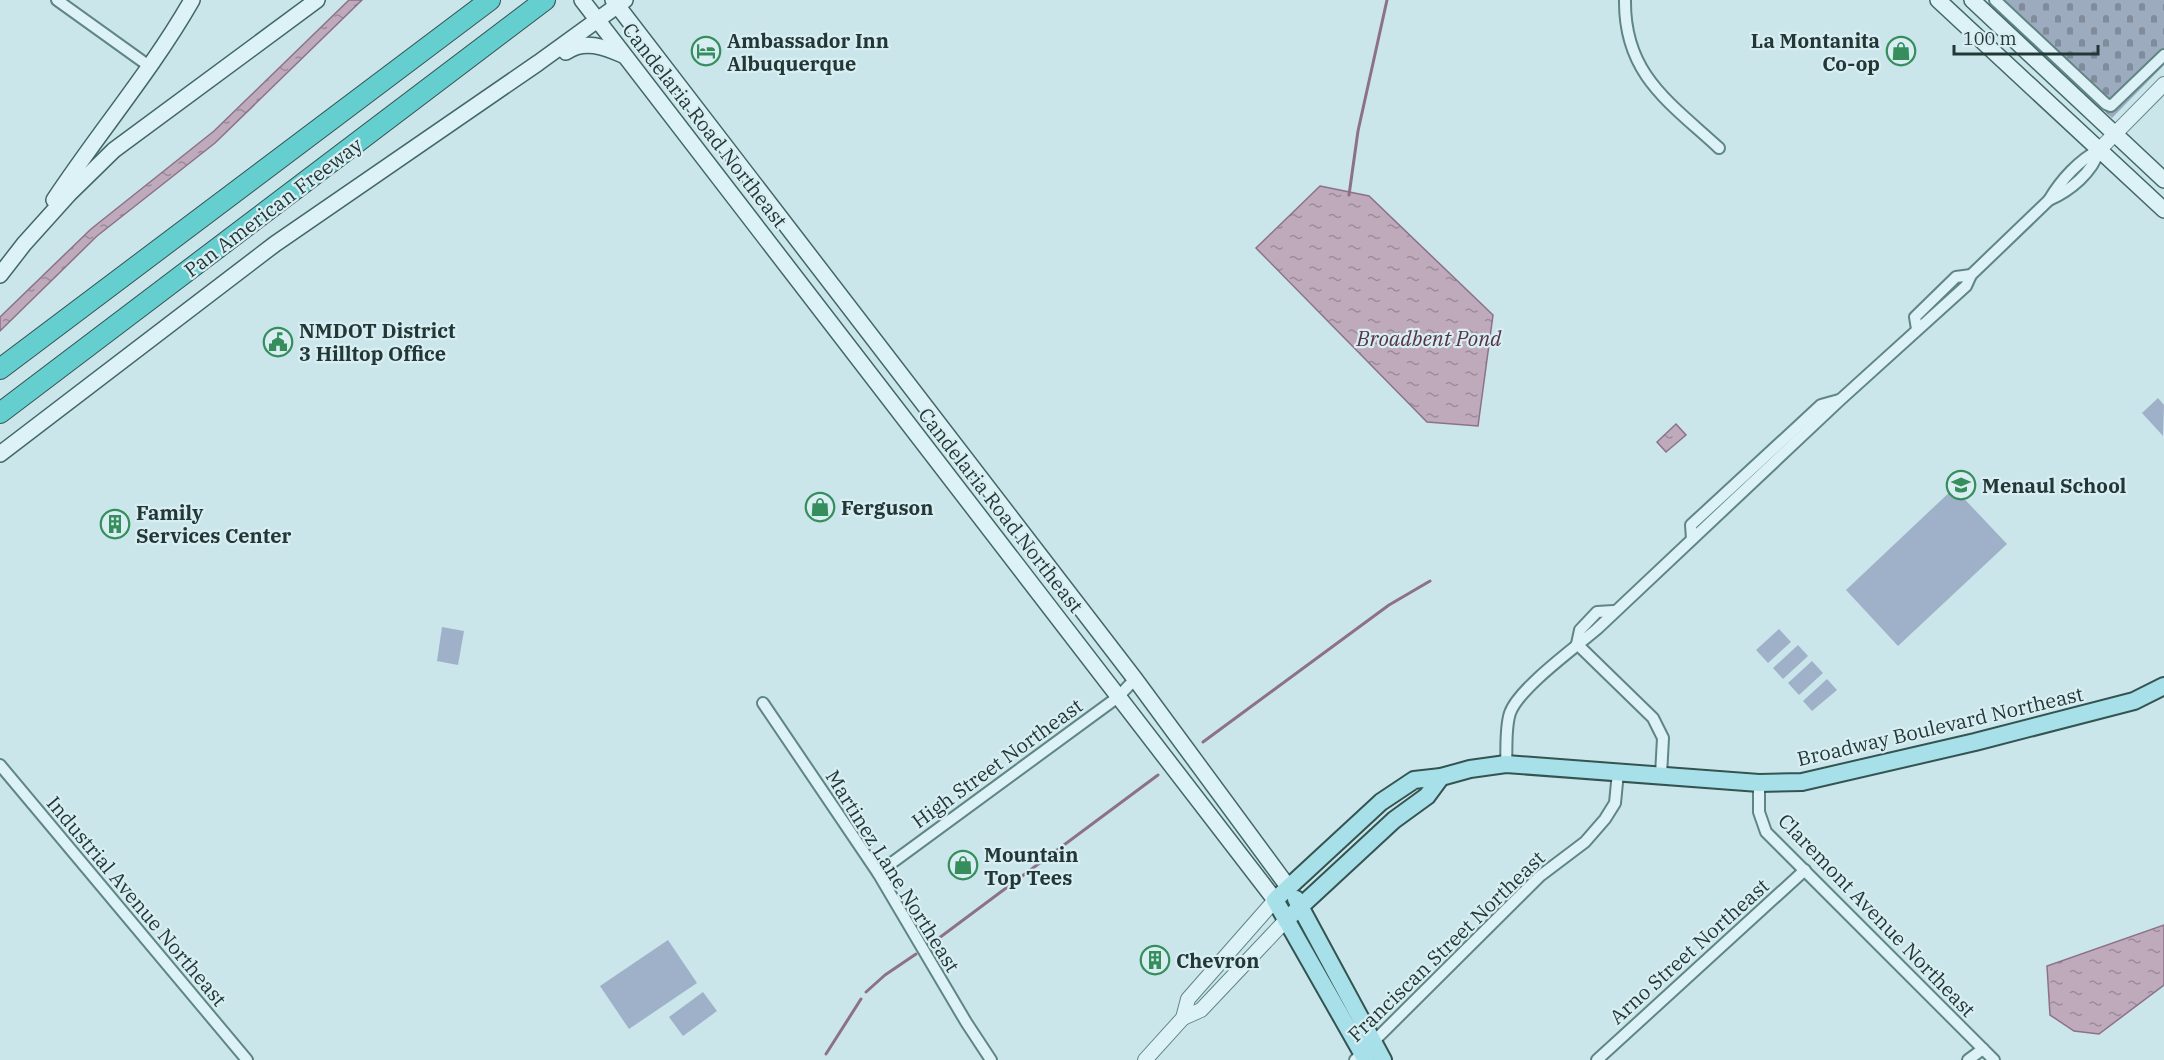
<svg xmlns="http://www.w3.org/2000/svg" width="2164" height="1060" viewBox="0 0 2164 1060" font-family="'IBM Plex Serif',serif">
	<defs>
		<pattern id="cemetery-stones" width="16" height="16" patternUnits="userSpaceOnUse" patternTransform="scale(1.5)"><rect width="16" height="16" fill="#9dabbe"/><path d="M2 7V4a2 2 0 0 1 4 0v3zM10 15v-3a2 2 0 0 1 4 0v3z" fill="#808c9b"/></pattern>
		<pattern id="water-ripples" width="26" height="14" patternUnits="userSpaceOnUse" patternTransform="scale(1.5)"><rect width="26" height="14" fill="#bfaabc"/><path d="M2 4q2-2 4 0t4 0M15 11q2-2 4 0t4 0" fill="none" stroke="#9b8b9a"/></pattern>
	</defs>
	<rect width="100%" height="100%" fill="#cae6ea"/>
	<g fill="#9fb1c8">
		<polygon points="2158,398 2164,405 2163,436 2142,413"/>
		<polygon points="1954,488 2007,544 1898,646 1846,590"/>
		<polygon points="442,627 464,631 458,665 437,661"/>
		<polygon points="1779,629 1791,642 1768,663 1756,650"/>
		<polygon points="1798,645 1808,656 1783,679 1773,668"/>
		<polygon points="1812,661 1823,673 1799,695 1788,683"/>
		<polygon points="1827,679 1837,690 1812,711 1803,701"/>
		<polygon points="668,940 697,983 629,1029 600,986"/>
		<polygon points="703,992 717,1011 683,1036 669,1017"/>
	</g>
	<polygon fill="url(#cemetery-stones)" points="1988,0 2164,0 2164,65 2112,118"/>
	<g fill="url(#water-ripples)" stroke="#8d7188" stroke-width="1.5">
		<polygon points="349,0 362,0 215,143 97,236 0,331 0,317 91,229 214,131"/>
		<polygon points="1320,186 1369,196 1493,315 1478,426 1427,422 1256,248"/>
		<polygon points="1676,424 1686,435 1666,452 1657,442"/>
		<polygon points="2164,925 2164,985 2099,1034 2074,1031 2050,1015 2047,966"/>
	</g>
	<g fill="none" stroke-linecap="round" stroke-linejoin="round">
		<g stroke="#8d7188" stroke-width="3">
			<polyline points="1349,195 1358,131 1387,0"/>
			<polyline points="1203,742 1389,605 1430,581"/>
			<polyline points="927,947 1158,775"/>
			<polyline points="866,992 885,975 916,954"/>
			<polyline points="826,1054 861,999"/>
		</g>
		<g stroke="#608585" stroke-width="14">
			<g id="minor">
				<polyline points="57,0 149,66"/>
				<path d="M 1625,0 C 1624,74 1669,102 1719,148"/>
				<polyline points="1995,0 2106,104 2111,106 2164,55"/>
				<path d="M 2049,200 C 2070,191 2093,172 2099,150"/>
				<polyline points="1917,329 1915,317 1956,277 1971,275"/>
				<polyline points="1692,539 1691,525 1821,405 1839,400"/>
				<polyline points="1577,644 1653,718 1663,738 1661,775"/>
				<polyline points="1577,644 1580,630 1597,612 1614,611"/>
				<polyline points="763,703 878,873 966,1022 991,1060"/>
				<path d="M 1506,764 C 1507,749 1505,728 1510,713 C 1519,688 1576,647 1597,629 L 1840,400 L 1966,286 L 1971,275 L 2049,200 C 2061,180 2079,160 2099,150"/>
				<polyline points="0,765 247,1060"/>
				<polyline points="1759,783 1759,812 1766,832 1994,1060"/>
				<polyline points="878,873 1118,697 1135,679"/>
				<polyline points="1355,1060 1540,876 1585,842 1605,819 1615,803 1618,772"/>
				<polyline points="1597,1060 1805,870"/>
				<polyline points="1968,1060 1983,1049"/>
			</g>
		</g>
		<g stroke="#608585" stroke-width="16">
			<g id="tertiary">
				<polyline points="2099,150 2164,84"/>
				<polyline points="1183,1018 1201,1010 1286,920"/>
				<polyline points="1145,1060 1183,1018 1188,999 1275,900"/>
			</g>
		</g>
		<g stroke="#436766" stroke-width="18">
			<g id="secondary">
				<polyline points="582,0 1275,900"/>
				<polyline points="613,0 1135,679 1289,888"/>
				<polyline points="1938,0 2164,210"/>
				<polyline points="1972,0 2164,180"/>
				<path d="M 566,52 C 584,39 604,47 623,55"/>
				<path d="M 54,200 C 99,132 152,70 192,0"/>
				<polyline points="0,275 24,244 69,194 114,150 317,0"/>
				<polyline points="0,454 275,244 538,63 625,0"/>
			</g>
		</g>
		<g stroke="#345451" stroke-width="20">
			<g id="primary">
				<polyline points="1296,899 1383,1060"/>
				<polyline points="1286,920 1394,820 1427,796 1441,777"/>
				<polyline points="1366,1060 1275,900 1381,802 1414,780 1441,777 1470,769 1506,764 1759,783 1802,782 1975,742 2134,701 2164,686"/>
			</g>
		</g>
		<g stroke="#345451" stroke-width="22">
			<g id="motorway">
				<polyline points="0,369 490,0"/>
				<polyline points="0,413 545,0"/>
			</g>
		</g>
		<use href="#minor" stroke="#ddf2f6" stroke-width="10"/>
		<use href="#tertiary" stroke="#ddf2f6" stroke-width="14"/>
		<use href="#secondary" stroke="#ddf2f6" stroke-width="15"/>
		<use href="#primary" stroke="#a7e0e9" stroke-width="16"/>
		<use href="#motorway" stroke="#65cfd0" stroke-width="20"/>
	</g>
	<defs>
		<g id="hotel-ring" transform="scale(1.5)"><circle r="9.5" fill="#d9eef3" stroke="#368e5d" stroke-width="1.5"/><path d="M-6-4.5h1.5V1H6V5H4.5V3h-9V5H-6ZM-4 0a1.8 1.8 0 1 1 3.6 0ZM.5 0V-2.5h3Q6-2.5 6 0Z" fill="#368e5d"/></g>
		<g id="shop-ring" transform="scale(1.5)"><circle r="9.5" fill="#d9eef3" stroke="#368e5d" stroke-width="1.5"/><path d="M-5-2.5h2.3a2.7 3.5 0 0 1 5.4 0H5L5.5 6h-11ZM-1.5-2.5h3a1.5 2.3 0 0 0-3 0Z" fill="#368e5d"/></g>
		<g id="civic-ring" transform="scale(1.5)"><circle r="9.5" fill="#d9eef3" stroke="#368e5d" stroke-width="1.5"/><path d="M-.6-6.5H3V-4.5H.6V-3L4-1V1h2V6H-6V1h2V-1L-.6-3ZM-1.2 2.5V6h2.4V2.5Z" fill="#368e5d"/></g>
		<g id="school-ring" transform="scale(1.5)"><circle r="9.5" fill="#d9eef3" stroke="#368e5d" stroke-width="1.5"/><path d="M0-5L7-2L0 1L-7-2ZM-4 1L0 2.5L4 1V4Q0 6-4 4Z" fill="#368e5d"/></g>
		<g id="building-ring" transform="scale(1.5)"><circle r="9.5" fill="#d9eef3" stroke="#368e5d" stroke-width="1.5"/><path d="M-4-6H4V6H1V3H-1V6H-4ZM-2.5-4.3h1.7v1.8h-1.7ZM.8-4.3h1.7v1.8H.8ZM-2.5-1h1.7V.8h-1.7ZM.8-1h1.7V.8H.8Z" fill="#368e5d"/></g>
	</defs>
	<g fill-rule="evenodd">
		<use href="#hotel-ring" x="706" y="51"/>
		<use href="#shop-ring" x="1901" y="51"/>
		<use href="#civic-ring" x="278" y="342"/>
		<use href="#school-ring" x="1961" y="485"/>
		<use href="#shop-ring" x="820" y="507"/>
		<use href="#building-ring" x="115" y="524"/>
		<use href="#shop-ring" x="963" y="865"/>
		<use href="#building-ring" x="1155" y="960"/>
	</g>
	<g text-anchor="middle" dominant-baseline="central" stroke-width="4.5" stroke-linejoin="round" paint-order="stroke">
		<g font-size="20" font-weight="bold" fill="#223836" stroke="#d9eef3" text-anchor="start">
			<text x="727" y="40">Ambassador Inn<tspan x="727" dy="23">Albuquerque</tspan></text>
			<text x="1880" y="40" text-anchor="end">La Montanita<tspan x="1880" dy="23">Co-op</tspan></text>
			<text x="299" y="330">NMDOT District<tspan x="299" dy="23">3 Hilltop Office</tspan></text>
			<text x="1982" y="485">Menaul School</text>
			<text x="841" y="507">Ferguson</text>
			<text x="136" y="512">Family<tspan x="136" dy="23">Services Center</tspan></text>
			<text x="984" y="854">Mountain<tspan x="984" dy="23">Top Tees</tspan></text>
			<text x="1176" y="960">Chevron</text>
		</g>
		<g font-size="20" fill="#223836" stroke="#d9eef3">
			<text transform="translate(705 125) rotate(52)">Candelaria Road Northeast</text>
			<text transform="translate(273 207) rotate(-37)">Pan American Freeway</text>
			<text transform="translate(1001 510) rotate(52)">Candelaria Road Northeast</text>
			<text transform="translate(1940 726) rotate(-13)">Broadway Boulevard Northeast</text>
			<text transform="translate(997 763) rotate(-36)">High Street Northeast</text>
			<text transform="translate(893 871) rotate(58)">Martinez Lane Northeast</text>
			<text transform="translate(137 901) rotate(50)">Industrial Avenue Northeast</text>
			<text transform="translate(1877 915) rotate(46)">Claremont Avenue Northeast</text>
			<text transform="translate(1446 946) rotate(-44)">Franciscan Street Northeast</text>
			<text transform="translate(1689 951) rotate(-42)">Arno Street Northeast</text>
		</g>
		<g font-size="21" font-style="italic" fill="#563348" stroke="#d9eef3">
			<text x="1429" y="338">Broadbent Pond</text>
		</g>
	</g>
	<path d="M1954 45v9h144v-9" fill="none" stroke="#223836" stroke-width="3"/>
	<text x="1963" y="45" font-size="18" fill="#223836" stroke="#d9eef3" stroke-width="4.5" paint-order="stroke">100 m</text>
</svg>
